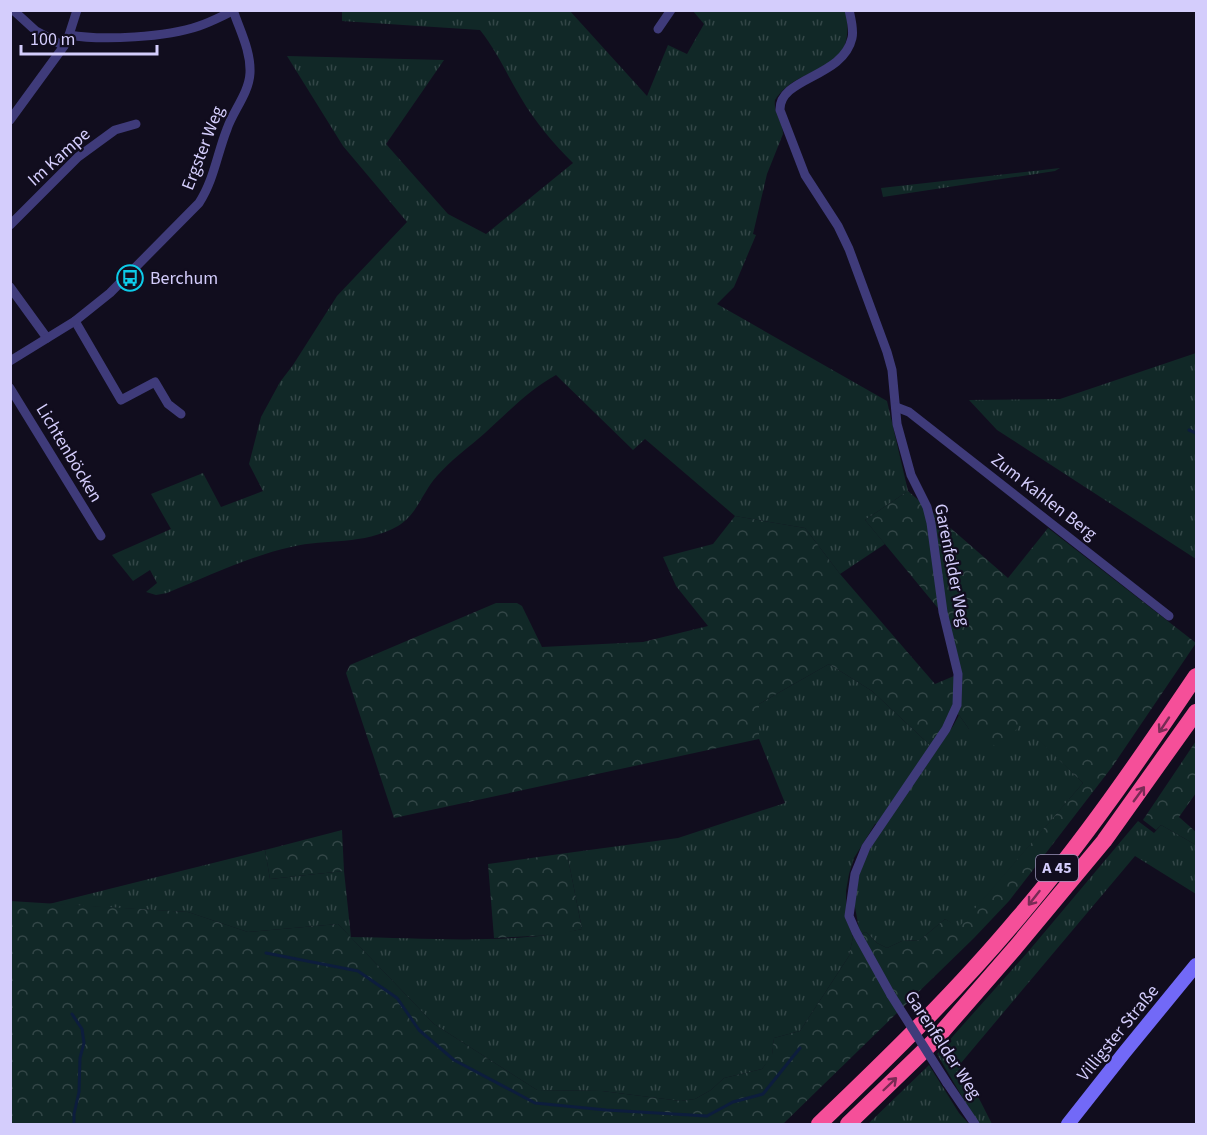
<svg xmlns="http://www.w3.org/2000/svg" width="1207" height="1135" viewBox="0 0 1207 1135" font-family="'Source Sans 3',sans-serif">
	<defs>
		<pattern id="grass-tufts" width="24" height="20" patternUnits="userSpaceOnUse" patternTransform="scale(1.5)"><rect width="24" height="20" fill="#112827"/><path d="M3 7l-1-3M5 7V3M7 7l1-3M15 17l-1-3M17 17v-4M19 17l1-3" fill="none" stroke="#334647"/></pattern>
		<pattern id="forest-crowns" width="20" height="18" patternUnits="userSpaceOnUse" patternTransform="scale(1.5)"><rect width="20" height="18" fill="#112827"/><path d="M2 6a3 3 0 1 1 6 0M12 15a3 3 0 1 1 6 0" fill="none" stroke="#334647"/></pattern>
	</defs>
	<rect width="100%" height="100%" fill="#110d1e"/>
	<g fill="url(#grass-tufts)">
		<path d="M 342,11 L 570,11 L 647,96 L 668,45 L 687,54 L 704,24 L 693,11 L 846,11 C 857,80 802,59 775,100 C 773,113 783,122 783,134 L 767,174 L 753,234 L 756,235 L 734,287 L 717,304 L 887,401 L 908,491 L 865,520 L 885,544 L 840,574 L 805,528 L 735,516 L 645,439 L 633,450 L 556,375 C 530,389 507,413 485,433 C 469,447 451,460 437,476 C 423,491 417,515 398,526 C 362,546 328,538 291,547 C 247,557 208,576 167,593 L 156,595 L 146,592 L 157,583 L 150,570 L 133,581 L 112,555 L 171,529 L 151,494 L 203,473 L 221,507 L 263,491 L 249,464 L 261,417 L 280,382 L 293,365 L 337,296 L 407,222 L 343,146 L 287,56 L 444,60 L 386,144 L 448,214 L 486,234 L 573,163 C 554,144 535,122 521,98 C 507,75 497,51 480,30 L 342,21 Z"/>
		<polygon points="1060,168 1055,171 883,197 881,188"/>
		<polygon points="1196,353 1196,559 997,430 969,400 1060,399"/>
		<path d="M 829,664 L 872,691 L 932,747 L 879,823 L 875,824 L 854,858 L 849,874 L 846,891 L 846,919 L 853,937 L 849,956 L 800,1031 L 774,1038 L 772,1056 L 762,1069 L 724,1078 L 711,1090 L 695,1099 L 681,1101 L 602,1091 L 537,1090 L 434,1024 L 338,924 L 248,932 L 188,912 L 49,904 L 265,850 L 270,879 L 344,871 L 351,937 C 425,938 511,945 582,929 L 567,853 L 678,838 L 785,803 L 759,739 L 759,704 Z"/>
		<polygon points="959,715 969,729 1021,722 1083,783 959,928 945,919 920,940 902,941 887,948 877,943 866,932 860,934 854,902 861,865 874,842 953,726"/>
		<polygon points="1138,821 1154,833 1161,825 1196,845 1196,894 1135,856 961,1063 992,1124 978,1124 937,1054 1027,953"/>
		<polygon points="929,1065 959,1113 969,1124 868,1124"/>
	</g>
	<g fill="url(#forest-crowns)">
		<polygon points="908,491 1008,578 1048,528 1196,643 1112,767 1009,901 974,938 783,1124 11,1124 10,901 188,912 248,932 338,924 434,1024 537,1090 602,1091 681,1101 695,1099 711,1090 724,1078 762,1069 772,1055 774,1038 800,1031 849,956 853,937 866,932 877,943 887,948 902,941 920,940 945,919 959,927 1083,783 1021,723 1001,750 969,729 959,715 951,712 932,747 872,691 829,664 759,704 759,739 394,818 346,673 350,665 496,603 517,603 522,606 542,647 643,642 708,626 676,586 663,557 713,544 735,516 805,528 840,574 935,684 961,673 947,619 865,520"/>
		<polygon points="1196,741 1196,793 1179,817 1196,832 1196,845 1161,825 1156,830 1143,820"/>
		<polygon points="342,830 344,871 270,879 265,850"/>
		<polygon points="567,853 582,929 556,935 494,938 488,864"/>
	</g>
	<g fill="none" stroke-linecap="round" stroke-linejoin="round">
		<g stroke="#0d1d3d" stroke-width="3">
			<polyline points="1189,430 1196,433"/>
			<polyline points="266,953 358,971 397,998 419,1030 454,1060 535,1103 606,1110 707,1116 733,1102 763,1094 800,1048"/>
			<polyline points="72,1014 82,1029 84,1043 80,1058 79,1092 74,1114 74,1124"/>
		</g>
		<g stroke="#3f3b7a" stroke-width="9">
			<polyline points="13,10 36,31 64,46"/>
			<path d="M 849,10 C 851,19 854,30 852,38 C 843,78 779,77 780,110 L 805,175 L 838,226 L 849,249 L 887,352 L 892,370 L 897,424 L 911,475 L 927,507 L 931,523 L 943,612 L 958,674 L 957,705 L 946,729 L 866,847 L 855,874 L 849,916 L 856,932 L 891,995"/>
			<polyline points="658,29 671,10"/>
			<path d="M 69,35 C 103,41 167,37 199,26 C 211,22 222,16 233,11"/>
			<polyline points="10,120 64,46 69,35 77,10"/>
			<polyline points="10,225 78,157 115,130 136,124"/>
			<polyline points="10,287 47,338"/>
			<polyline points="75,321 121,400 155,382 168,404 181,414"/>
			<path d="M 10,361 L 75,321 L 110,293 L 199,203 C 214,180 217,154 227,129 C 233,111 249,93 250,73 C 251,51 240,31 233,10"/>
			<polyline points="10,388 101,536"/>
			<polyline points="896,407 909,412 1169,616"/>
			<polyline points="947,1083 975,1124"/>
		</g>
		<polyline stroke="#7269f7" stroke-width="14" points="1068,1124 1124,1053 1196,965"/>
		<g stroke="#f54f99" stroke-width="16">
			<path d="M 819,1124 C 888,1058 957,991 1018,918 C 1083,842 1140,759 1196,676"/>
			<polyline points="848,1124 934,1041 1015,948 1104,841 1196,712"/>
		</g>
		<polyline stroke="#3f3b7a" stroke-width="9" points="891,995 947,1083"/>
	</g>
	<defs><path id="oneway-shaft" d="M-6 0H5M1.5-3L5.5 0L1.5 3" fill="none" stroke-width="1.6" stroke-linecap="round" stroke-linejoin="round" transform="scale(1.5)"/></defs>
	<g stroke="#782b55">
		<use href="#oneway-shaft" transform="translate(1164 725) rotate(124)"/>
		<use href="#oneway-shaft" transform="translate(1139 794) rotate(-54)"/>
		<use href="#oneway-shaft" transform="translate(1034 898) rotate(128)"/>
		<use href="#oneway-shaft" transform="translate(890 1084) rotate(-44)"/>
	</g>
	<defs>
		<g id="bus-ring" transform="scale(1.35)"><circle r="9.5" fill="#110d1e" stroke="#0dcbe9" stroke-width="1.5"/><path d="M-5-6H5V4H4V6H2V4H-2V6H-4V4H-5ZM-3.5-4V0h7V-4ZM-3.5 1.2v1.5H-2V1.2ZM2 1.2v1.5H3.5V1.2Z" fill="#0dcbe9"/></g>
	</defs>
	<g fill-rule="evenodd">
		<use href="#bus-ring" x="130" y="278"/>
	</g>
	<g text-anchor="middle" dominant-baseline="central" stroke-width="4.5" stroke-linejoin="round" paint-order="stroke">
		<rect fill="#110d1e" stroke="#9a93b9" stroke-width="1.5" x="1036" y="855" width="42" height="26" rx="4.5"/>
		<g font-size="16" font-weight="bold" fill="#d4cdfc">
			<text x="1057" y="868">A 45</text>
		</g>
		<g font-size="18" fill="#d4cdfc" stroke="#110d1e">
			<text transform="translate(203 148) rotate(-69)">Ergster Weg</text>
			<text transform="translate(59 157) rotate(-42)">Im Kampe</text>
			<text transform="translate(69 453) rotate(59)">Lichtenböcken</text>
			<text transform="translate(1044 497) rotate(38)">Zum Kahlen Berg</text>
			<text transform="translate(952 565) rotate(79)">Garenfelder Weg</text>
			<text transform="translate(1118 1033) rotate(-51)">Villigster Straße</text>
			<text transform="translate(943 1045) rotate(57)">Garenfelder Weg</text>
		</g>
		<g font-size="18" fill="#d4cdfc" stroke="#110d1e" text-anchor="start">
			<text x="150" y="278">Berchum</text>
		</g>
	</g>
	<rect width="1207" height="1135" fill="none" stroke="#d4cdfc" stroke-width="24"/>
	<path d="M21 45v9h136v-9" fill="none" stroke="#d4cdfc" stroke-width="3"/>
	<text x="30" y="45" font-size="18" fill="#d4cdfc" stroke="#110d1e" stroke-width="4.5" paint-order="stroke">100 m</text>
</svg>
